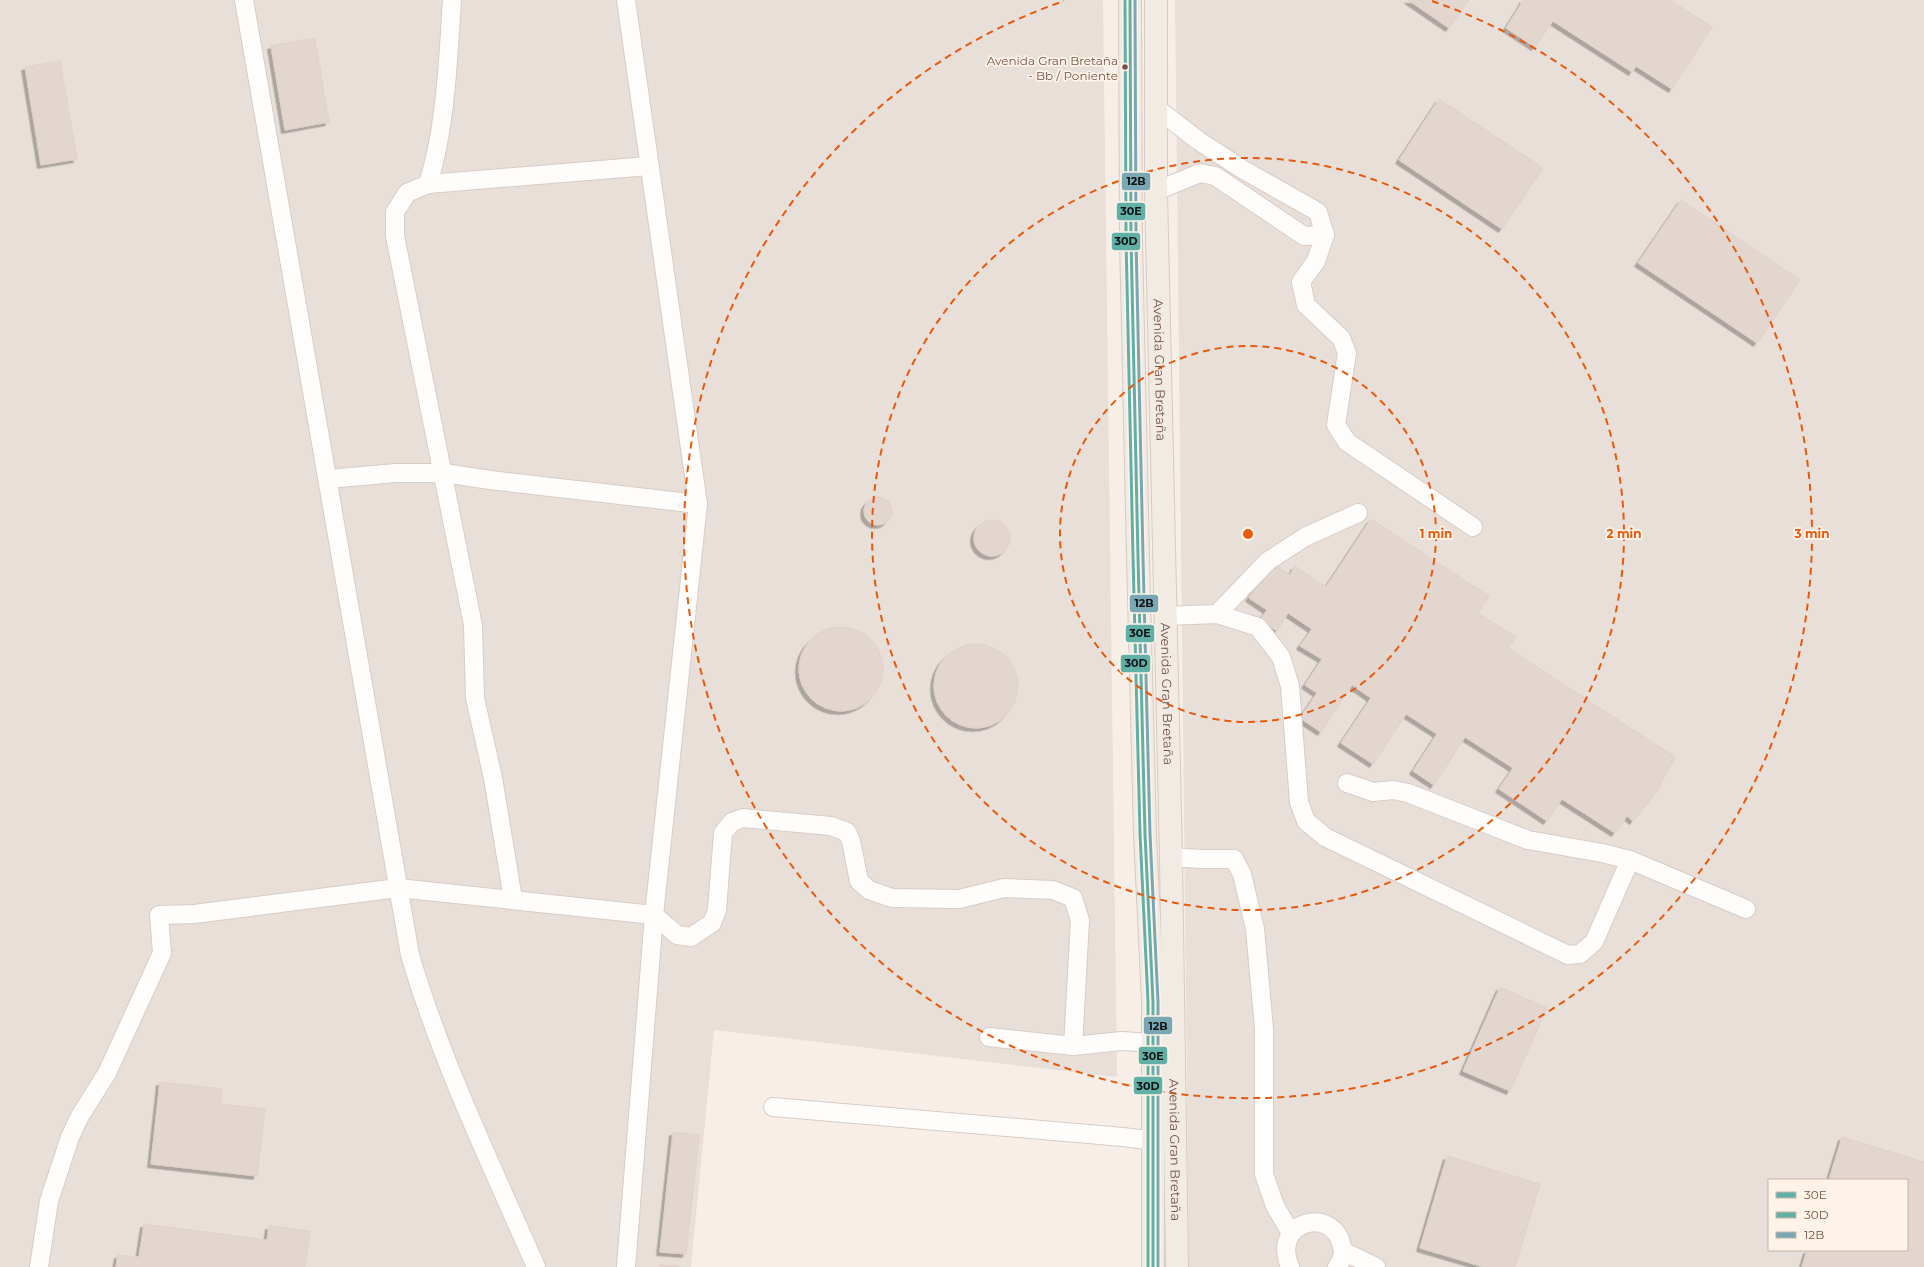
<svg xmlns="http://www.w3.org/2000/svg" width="1924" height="1267" viewBox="0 0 1924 1267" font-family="Montserrat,sans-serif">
	<defs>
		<filter id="shadow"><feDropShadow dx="-3.5" dy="3.5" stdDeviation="0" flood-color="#0004"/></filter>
	</defs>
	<rect width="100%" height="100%" fill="#f7efe7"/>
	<g fill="#e9dfd9" fill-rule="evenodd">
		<polygon points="0,0 1103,0 1117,1077 714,1030 691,1267 0,1267"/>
		<path d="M 1175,0 L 1924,0 L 1924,1267 L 1189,1267 ZM 1769,1180 L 1907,1180 L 1907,1250 L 1769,1250 Z"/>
	</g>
	<g fill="#e3d6cf" stroke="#e0d1c9" filter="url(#shadow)">
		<polygon points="1408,0 1469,0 1449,28"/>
		<polygon points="1522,0 1670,0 1712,27 1672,89 1636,66 1632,72 1553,21 1535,47 1506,28 1523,1"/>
		<polygon points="315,38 329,122 285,130 271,46"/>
		<polygon points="60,61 77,159 41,165 25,67"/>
		<polygon points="1439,99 1543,168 1502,229 1399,160"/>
		<polygon points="1681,200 1800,280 1757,343 1638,263"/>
		<circle cx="878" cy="511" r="14"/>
		<polygon points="1371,519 1489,596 1478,613 1516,637 1508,648 1675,757 1657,791 1633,821 1627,816 1615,833 1562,799 1547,821 1499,789 1513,768 1465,737 1434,785 1413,771 1437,734 1406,714 1373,764 1341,743 1371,698 1352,685 1321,732 1300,718 1317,693 1305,685 1322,659 1300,646 1312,629 1288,613 1277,631 1260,620 1267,610 1249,598 1273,564 1290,575 1295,566 1326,587"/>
		<circle cx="992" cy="538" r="18"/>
		<circle cx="841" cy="669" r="42"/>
		<circle cx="976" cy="686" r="42"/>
		<polygon points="1500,987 1547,1008 1510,1091 1463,1071"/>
		<polygon points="160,1082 222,1089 220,1104 265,1109 257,1176 151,1164"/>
		<polygon points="673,1132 699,1135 686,1254 660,1252"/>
		<polygon points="1842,1137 1924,1162 1924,1267 1802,1267 1807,1250 1907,1250 1907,1180 1829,1180"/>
		<polygon points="1447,1156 1540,1184 1515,1267 1484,1267 1420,1248"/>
		<polygon points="144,1224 267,1240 269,1226 310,1231 305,1267 116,1267 118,1255 139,1257"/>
		<polygon points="660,1265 679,1266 679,1267 660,1267"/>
	</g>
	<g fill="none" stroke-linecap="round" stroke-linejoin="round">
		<g stroke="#d8ccc5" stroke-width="20">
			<g id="minor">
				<path d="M 244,0 L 410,955 C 442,1063 491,1164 536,1267"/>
				<polyline points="626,0 698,504 654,915 626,1267"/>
				<polyline points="1156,108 1199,141 1242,169 1318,212 1325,235 1316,261 1301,282 1306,305 1341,338 1347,353 1336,425 1347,442 1473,527"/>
				<path d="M 428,184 C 446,127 448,60 452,0"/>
				<polyline points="1156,191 1200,173 1215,176 1304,236 1325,235"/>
				<polyline points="328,479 396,473 444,473 490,480 698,504"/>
				<polyline points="1217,614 1268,561 1305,537 1358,513"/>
				<polyline points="1166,616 1217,614 1258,627 1281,657 1290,686 1299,802 1306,821 1325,837 1568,955 1580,954 1594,942 1630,860"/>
				<polyline points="1347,783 1373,792 1393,790 1408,793 1528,840 1602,853 1630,860 1746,909"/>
				<polyline points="1171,857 1201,859 1234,859 1242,874 1255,929 1264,1029 1264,1174 1275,1206 1291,1233"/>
				<polyline points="513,899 493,778 475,698 473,625 395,236 395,212 407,193 428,184 649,166"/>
				<polyline points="989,1037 1073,1046 1122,1041 1153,1043"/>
				<polyline points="773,1107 1123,1137 1154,1141"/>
				<polyline points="1343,1251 1376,1267"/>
				<polyline points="39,1267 49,1201 70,1137 80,1116 107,1073 162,953 159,915 194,914 398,888 654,915 677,935 691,937 712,923 717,910 723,833 732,822 743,818 831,826 847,832 851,841 859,881 869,890 892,898 959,899 1004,888 1053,890 1073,898 1080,920 1073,1046"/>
				<path d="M 1290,1267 C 1270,1220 1335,1205 1342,1247 C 1344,1254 1342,1261 1337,1267"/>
			</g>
		</g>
		<g stroke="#d5cac4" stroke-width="24">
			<g id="major">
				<polyline points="1130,0 1131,239 1138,557 1145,834 1153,1002 1153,1267"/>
				<path id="s1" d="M 1156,0 L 1156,191 L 1171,857 L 1177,1267"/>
			</g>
		</g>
		<use href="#minor" stroke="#fefdfb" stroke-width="18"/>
		<use href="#major" stroke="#f2ebe4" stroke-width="22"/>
		<g stroke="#fff3e8" stroke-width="6">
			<polyline id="bus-1" points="1130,0 1131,239 1138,557 1145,834 1153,1002 1153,1267"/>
		</g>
		<g stroke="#fff3e8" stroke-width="6">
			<polyline id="bus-2" points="1125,0 1126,239 1133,557 1140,834 1148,1002 1148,1267"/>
		</g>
		<g stroke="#fff3e8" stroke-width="6">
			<polyline id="bus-3" points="1135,0 1136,239 1143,557 1150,834 1158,1002 1158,1267"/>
		</g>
		<use href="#bus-1" stroke="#61b0a8" stroke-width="3"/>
		<use href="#bus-2" stroke="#61b0a8" stroke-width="3"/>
		<use href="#bus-3" stroke="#79a8b5" stroke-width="3"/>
	</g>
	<g fill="none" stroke="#e8590c" stroke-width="2" stroke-dasharray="7 5">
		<circle cx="1248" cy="534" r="188"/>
		<circle cx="1248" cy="534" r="376"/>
		<path d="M1432 1A564 564 0 1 1 1064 1"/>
	</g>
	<circle fill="#755347" stroke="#fff3e8" stroke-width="1.5" cx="1125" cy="67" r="3.5"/>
	<g text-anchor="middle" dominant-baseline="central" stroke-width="3.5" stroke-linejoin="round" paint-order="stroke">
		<g font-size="12" fill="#755347" stroke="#fff3e8" text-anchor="end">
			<text x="1118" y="60">Avenida Gran Bretaña<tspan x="1118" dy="15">- Bb / Poniente</tspan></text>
		</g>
		<g font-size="13" fill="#755347" stroke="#fff3e8">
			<text stroke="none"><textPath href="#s1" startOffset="370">Avenida Gran Bretaña</textPath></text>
			<text stroke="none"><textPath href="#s1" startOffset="694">Avenida Gran Bretaña</textPath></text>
			<text stroke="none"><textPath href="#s1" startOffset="1150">Avenida Gran Bretaña</textPath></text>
		</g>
	</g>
	<circle cx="1248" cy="534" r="6" fill="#e8590c" stroke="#fff3e8" stroke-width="2"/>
	<g font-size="12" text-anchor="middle" font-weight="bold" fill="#e8590c" stroke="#fff3e8" stroke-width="3.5" stroke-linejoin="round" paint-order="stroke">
		<text x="1436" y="538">1 min</text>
		<text x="1624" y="538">2 min</text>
		<text x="1812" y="538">3 min</text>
	</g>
	<g stroke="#fff3e8" stroke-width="1.5">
		<rect x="1121" y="172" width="30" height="19" rx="4" fill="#79a8b5"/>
		<rect x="1116" y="202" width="30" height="19" rx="4" fill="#61b0a8"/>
		<rect x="1111" y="232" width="30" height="19" rx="4" fill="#61b0a8"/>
		<rect x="1129" y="594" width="30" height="19" rx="4" fill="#79a8b5"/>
		<rect x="1125" y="624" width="30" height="19" rx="4" fill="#61b0a8"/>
		<rect x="1120" y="654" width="31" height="19" rx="4" fill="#61b0a8"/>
		<rect x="1143" y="1016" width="30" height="19" rx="4" fill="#79a8b5"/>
		<rect x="1138" y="1046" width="30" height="19" rx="4" fill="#61b0a8"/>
		<rect x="1133" y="1076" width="30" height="19" rx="4" fill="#61b0a8"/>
	</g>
	<g font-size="11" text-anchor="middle" font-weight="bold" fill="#111">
		<text x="1136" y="185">12B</text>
		<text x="1131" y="215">30E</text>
		<text x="1126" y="245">30D</text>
		<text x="1144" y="607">12B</text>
		<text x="1140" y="637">30E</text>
		<text x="1136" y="667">30D</text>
		<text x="1158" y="1030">12B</text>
		<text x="1153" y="1060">30E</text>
		<text x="1148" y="1090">30D</text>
	</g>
	<rect x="1768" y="1179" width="140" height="72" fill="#fff3e8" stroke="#c8b3a8"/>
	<rect x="1776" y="1192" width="20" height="6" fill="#61b0a8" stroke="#c8b3a8"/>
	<text x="1804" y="1199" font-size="12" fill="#755347">30E</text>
	<rect x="1776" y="1212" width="20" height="6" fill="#61b0a8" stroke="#c8b3a8"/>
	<text x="1804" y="1219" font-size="12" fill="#755347">30D</text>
	<rect x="1776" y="1232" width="20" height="6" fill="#79a8b5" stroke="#c8b3a8"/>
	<text x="1804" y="1239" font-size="12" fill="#755347">12B</text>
</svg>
